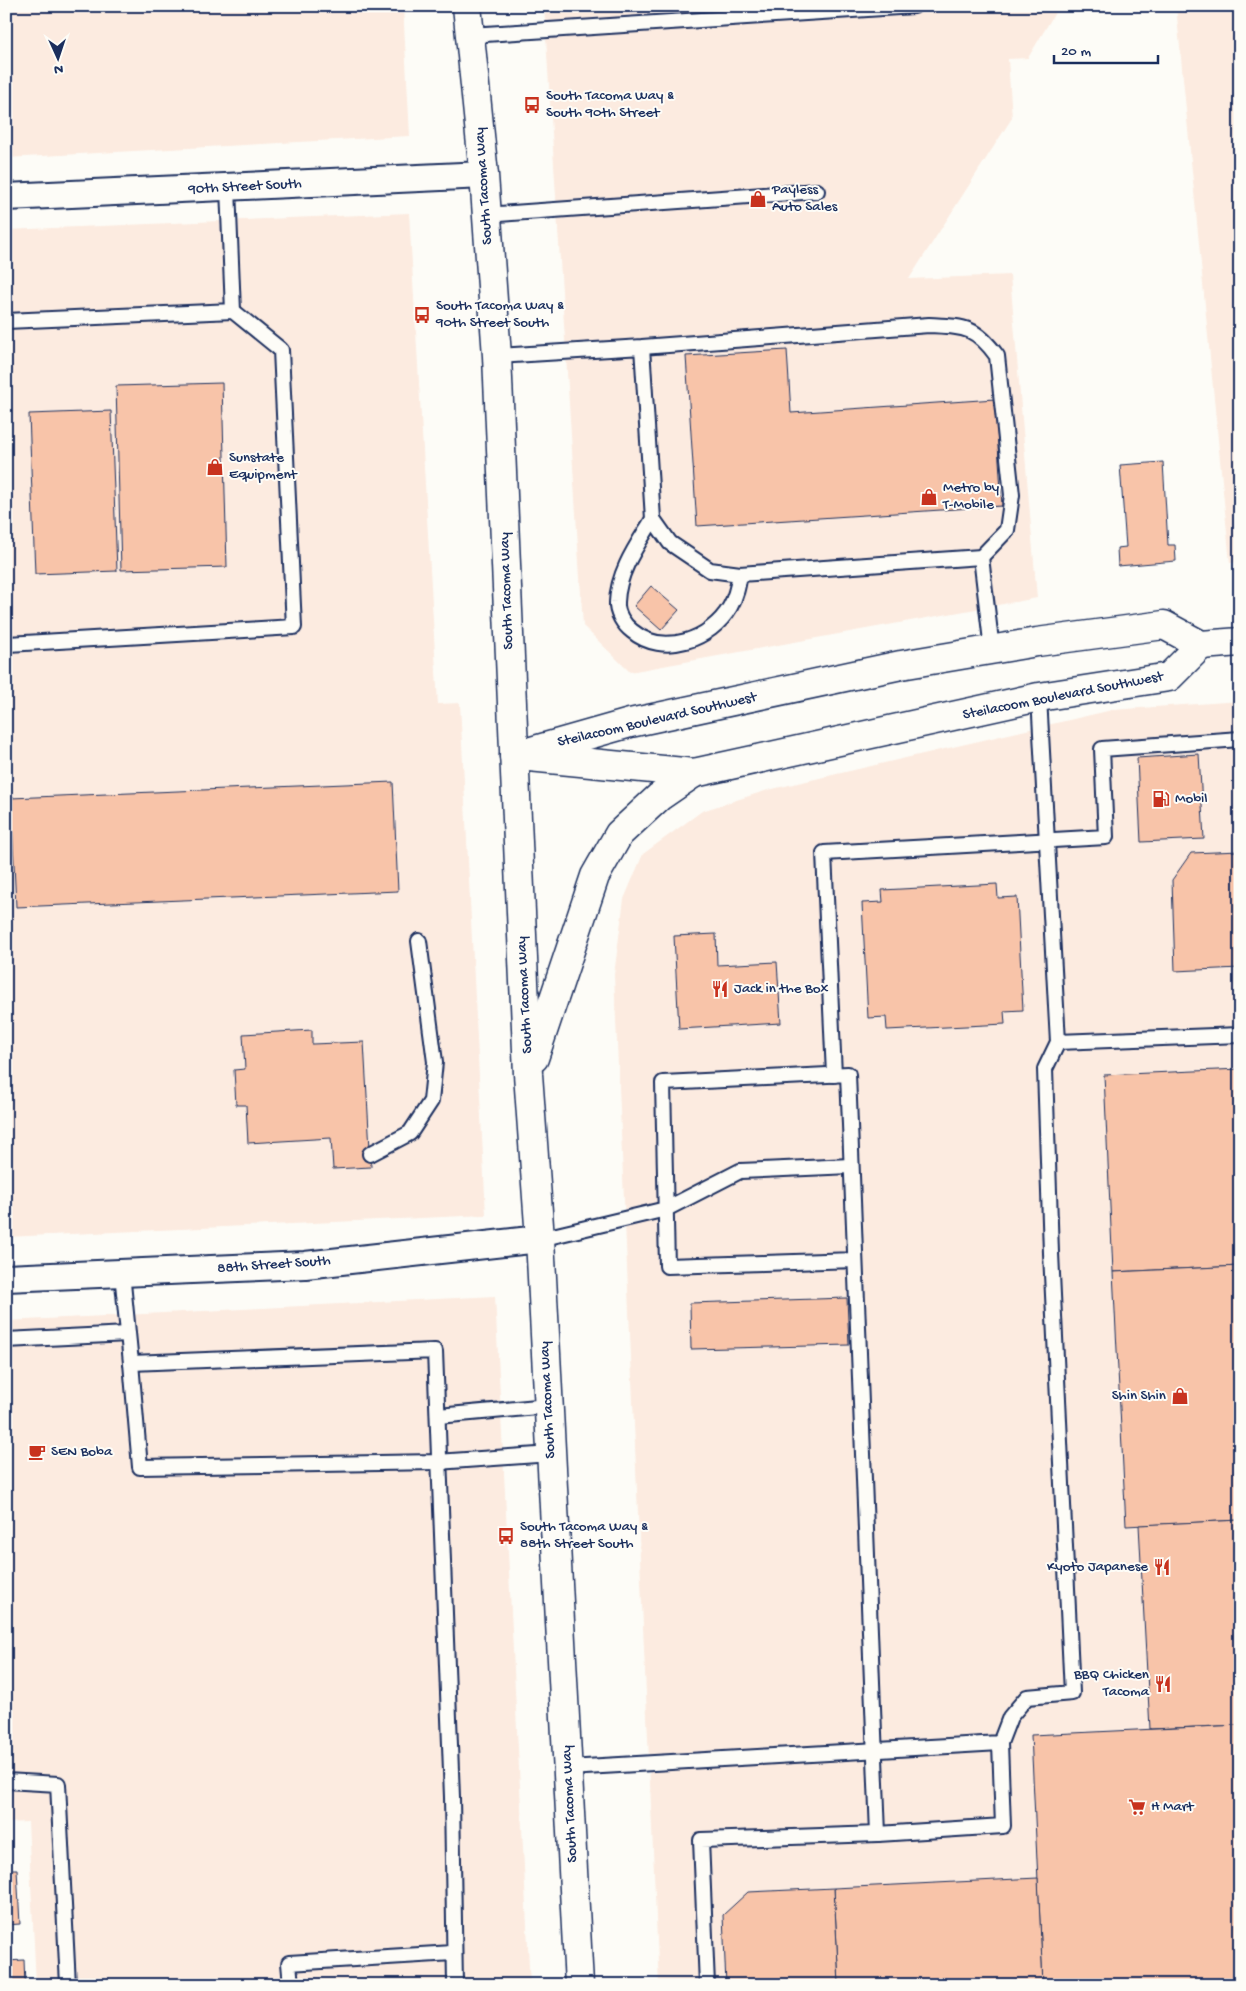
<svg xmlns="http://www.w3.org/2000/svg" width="1246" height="1991" viewBox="0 0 1246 1991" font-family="'Gochi Hand',sans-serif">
	<rect width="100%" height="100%" fill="#fdfcf7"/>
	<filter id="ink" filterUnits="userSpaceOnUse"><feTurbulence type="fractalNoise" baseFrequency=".02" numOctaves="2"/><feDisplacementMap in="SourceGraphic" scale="10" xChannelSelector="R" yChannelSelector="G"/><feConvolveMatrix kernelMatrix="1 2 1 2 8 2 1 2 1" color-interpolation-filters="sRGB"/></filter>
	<g filter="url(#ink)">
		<g fill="#fcebe0">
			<polygon points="6,6 403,6 410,136 6,158"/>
			<polygon points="544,6 1059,6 1028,58 1008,59 1012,118 909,279 1010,275 1037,598 630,672 583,626"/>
			<polygon points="1176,6 1240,6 1240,562 1230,563"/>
			<polygon points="409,213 438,704 460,703 486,1215 6,1237 6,230"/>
			<polygon points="1240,701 1240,1985 659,1985 614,975 624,899 643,854 702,811 768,790 1112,710"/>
			<polygon points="495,1296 530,1985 36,1985 28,1822 6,1823 6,1321"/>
		</g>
		<g fill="#f8c4a9" stroke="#1b2f5e">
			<polygon points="787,350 791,413 995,399 1002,506 697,526 686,356"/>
			<polygon points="222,383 227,567 121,570 116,386"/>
			<polygon points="111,411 117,571 35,574 29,414"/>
			<polygon points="1163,462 1168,545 1175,545 1176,561 1118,566 1117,548 1126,547 1120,465"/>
			<polygon points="651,586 679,610 661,630 634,606"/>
			<polygon points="1199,754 1204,839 1141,842 1137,758"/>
			<polygon points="393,782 398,891 16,907 11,798"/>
			<polygon points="1240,851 1240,968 1175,971 1172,880 1191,853"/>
			<polygon points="997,884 998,898 1017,897 1023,1010 1004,1011 1005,1024 887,1030 886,1017 868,1018 862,903 883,902 882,890"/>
			<polygon points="716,934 717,965 777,962 781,1023 679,1029 674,936"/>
			<polygon points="312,1030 312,1044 364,1042 371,1167 333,1169 331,1138 248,1143 246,1105 236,1105 234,1070 245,1069 243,1034"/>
			<polygon points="1240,1069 1240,1266 1113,1272 1104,1075"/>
			<polygon points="1240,1266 1240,1520 1126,1526 1113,1272"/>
			<polygon points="847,1298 849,1345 691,1349 690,1303"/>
			<polygon points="1240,1520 1240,1725 1150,1729 1139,1525"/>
			<polygon points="1240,1725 1240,1985 1043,1985 1031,1735"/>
			<polygon points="6,1869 17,1869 20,1924 6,1925"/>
			<polygon points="1038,1878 1043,1985 839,1985 834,1888"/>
			<polygon points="834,1888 839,1985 726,1985 723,1915 748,1892"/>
			<polygon points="24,1960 25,1985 6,1985 6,1961"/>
		</g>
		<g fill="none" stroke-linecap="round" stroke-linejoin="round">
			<g stroke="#1b2f5e" stroke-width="18">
				<g id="lane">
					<polyline points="470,35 914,6"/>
					<polyline points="486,215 817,191"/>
					<polyline points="6,321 233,311 228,188"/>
					<path d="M 497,356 L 642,347 L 653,519 L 670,543 L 710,570 L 740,574 L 981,557 L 1007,530 L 1012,495 L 997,356 C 975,326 965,327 929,325 L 642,347"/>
					<path d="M 653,519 C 638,544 618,571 617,602 C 616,613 624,625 632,631 C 663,657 711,640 730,607 C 736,597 738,586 740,574"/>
					<polyline points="981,557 992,650"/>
					<polyline points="8,644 294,627 281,350 233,311"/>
					<polyline points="1058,1042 1240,1035"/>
					<polyline points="834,1075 824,853 1106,837 1102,749 1240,739"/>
					<polyline points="370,1154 410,1133 431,1101 435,1062 419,941"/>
					<polyline points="540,1239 666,1209 740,1171 851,1166"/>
					<polyline points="122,1273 131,1363 435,1351 452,1797 455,1985"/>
					<polyline points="6,1340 128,1334"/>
					<polyline points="131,1363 140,1467 437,1462 551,1454"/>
					<polyline points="438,1416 548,1406"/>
					<polyline points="568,1768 1000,1743 1010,1717 1027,1697 1072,1693 1051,1253 1045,1069 1058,1042 1039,697"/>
					<polyline points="6,1781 58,1784 68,1985"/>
					<polyline points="878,1834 1003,1826 1000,1743"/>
					<polyline points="291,1985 289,1963 453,1953"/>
					<polyline points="707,1985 701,1840 878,1834 848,1074 663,1083 667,1266 855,1260"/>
				</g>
			</g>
			<g stroke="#1b2f5e" stroke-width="30">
				<g id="street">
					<polyline points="6,197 484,175"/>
					<polyline points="6,1278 305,1265 540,1239"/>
				</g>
			</g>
			<g stroke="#1b2f5e" stroke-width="31">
				<g id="secondary">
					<polyline points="514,756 630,723 901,665 1037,642 1164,625 1201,645 1240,642"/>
					<polyline points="529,757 694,773 1039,697 1169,677 1201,645"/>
				</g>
			</g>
			<g stroke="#1b2f5e" stroke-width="31">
				<g id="primary">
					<polyline points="467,6 484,175 497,356 528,1074 540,1239 579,1985"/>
					<polyline points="534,1058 595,876 619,834 659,797 694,773"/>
				</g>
			</g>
			<use href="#lane" stroke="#fdfcf7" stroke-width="14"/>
			<use href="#street" stroke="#fdfcf7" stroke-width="26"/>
			<use href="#secondary" stroke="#fdfcf7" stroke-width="28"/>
			<use href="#primary" stroke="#fdfcf7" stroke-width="28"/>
		</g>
	</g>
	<defs>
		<g id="bus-bare" transform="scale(1.35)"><path d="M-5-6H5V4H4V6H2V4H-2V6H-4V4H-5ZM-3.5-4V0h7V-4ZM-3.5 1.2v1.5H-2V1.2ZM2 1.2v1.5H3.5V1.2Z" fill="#c8321e" stroke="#fdfcf7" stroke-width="2.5" paint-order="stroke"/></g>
		<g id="shop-bare" transform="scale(1.35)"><path d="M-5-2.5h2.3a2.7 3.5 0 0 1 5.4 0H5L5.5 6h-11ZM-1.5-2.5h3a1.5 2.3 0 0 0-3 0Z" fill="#c8321e" stroke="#fdfcf7" stroke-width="2.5" paint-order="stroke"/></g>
		<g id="fuel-bare" transform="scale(1.35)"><path d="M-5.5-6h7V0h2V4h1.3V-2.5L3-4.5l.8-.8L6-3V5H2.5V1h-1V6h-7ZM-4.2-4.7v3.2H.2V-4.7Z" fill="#c8321e" stroke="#fdfcf7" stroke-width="2.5" paint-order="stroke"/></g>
		<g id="restaurant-bare" transform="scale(1.35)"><path d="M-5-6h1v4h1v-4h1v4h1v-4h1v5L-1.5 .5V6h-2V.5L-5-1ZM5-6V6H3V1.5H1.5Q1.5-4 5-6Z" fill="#c8321e" stroke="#fdfcf7" stroke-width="2.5" paint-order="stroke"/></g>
		<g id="cafe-bare" transform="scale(1.35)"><path d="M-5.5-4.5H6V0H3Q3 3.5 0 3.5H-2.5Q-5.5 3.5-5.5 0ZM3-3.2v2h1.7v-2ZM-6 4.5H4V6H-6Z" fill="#c8321e" stroke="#fdfcf7" stroke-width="2.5" paint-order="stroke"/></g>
		<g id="supermarket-bare" transform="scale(1.35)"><path d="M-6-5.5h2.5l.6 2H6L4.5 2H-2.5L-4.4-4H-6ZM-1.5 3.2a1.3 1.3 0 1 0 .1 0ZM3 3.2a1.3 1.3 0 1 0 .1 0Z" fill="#c8321e" stroke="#fdfcf7" stroke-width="2.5" paint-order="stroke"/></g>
	</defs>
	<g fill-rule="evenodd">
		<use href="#bus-bare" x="532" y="105"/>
		<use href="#shop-bare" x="758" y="199"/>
		<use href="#bus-bare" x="422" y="315"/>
		<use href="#shop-bare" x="215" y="467"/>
		<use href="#shop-bare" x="929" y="497"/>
		<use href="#fuel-bare" x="1161" y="799"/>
		<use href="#restaurant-bare" x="720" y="989"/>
		<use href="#shop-bare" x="1180" y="1396"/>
		<use href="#cafe-bare" x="37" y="1452"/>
		<use href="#bus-bare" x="506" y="1536"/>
		<use href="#restaurant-bare" x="1162" y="1567"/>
		<use href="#restaurant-bare" x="1163" y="1684"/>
		<use href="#supermarket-bare" x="1137" y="1807"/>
	</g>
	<g text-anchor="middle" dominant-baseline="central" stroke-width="4" stroke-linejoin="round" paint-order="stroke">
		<g font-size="15" fill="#1b2f5e" stroke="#fdfcf7" text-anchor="start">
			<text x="546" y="96">South Tacoma Way &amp;<tspan x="546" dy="17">South 90th Street</tspan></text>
			<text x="772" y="190">Payless<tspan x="772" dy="17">Auto Sales</tspan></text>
			<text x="436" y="306">South Tacoma Way &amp;<tspan x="436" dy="17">90th Street South</tspan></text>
			<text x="229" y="458">Sunstate<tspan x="229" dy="17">Equipment</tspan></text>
			<text x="943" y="488">Metro by<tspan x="943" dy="17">T-Mobile</tspan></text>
			<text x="1175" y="799">Mobil</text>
			<text x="734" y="989">Jack in the Box</text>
			<text x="1166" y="1396" text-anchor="end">Shin Shin</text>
			<text x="51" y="1452">SEN Boba</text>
			<text x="520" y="1527">South Tacoma Way &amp;<tspan x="520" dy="17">88th Street South</tspan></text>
			<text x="1148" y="1567" text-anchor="end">Kyoto Japanese</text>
			<text x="1149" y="1675" text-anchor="end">BBQ Chicken<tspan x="1149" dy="17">Tacoma</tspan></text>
			<text x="1151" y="1807">H Mart</text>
		</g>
		<g font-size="15" fill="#1b2f5e" stroke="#fdfcf7">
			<text transform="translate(484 186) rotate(-94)">South Tacoma Way</text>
			<text transform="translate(245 187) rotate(-3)">90th Street South</text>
			<text transform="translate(507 591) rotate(-92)">South Tacoma Way</text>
			<text transform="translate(1063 696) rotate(-11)">Steilacoom Boulevard Southwest</text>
			<text transform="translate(657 720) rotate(-13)">Steilacoom Boulevard Southwest</text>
			<text transform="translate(525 995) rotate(-93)">South Tacoma Way</text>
			<text transform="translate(274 1265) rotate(-4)">88th Street South</text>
			<text transform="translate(548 1400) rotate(-93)">South Tacoma Way</text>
			<text transform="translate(570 1804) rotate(-93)">South Tacoma Way</text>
		</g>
	</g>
	<rect width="1246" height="1991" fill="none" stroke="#fdfcf7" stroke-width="25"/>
	<rect x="12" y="12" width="1221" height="1966" fill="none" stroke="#1b2f5e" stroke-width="2" filter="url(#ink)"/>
	<g transform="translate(58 58) rotate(177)" stroke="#fdfcf7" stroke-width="4" paint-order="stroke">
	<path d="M0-4L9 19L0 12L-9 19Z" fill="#1b2f5e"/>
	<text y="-8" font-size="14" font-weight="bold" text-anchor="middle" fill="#1b2f5e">N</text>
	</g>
	<path d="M1054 55v8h104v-8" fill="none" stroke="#1b2f5e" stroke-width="2.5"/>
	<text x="1061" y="55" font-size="15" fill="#1b2f5e" stroke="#fdfcf7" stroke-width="4" paint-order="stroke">20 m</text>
</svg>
